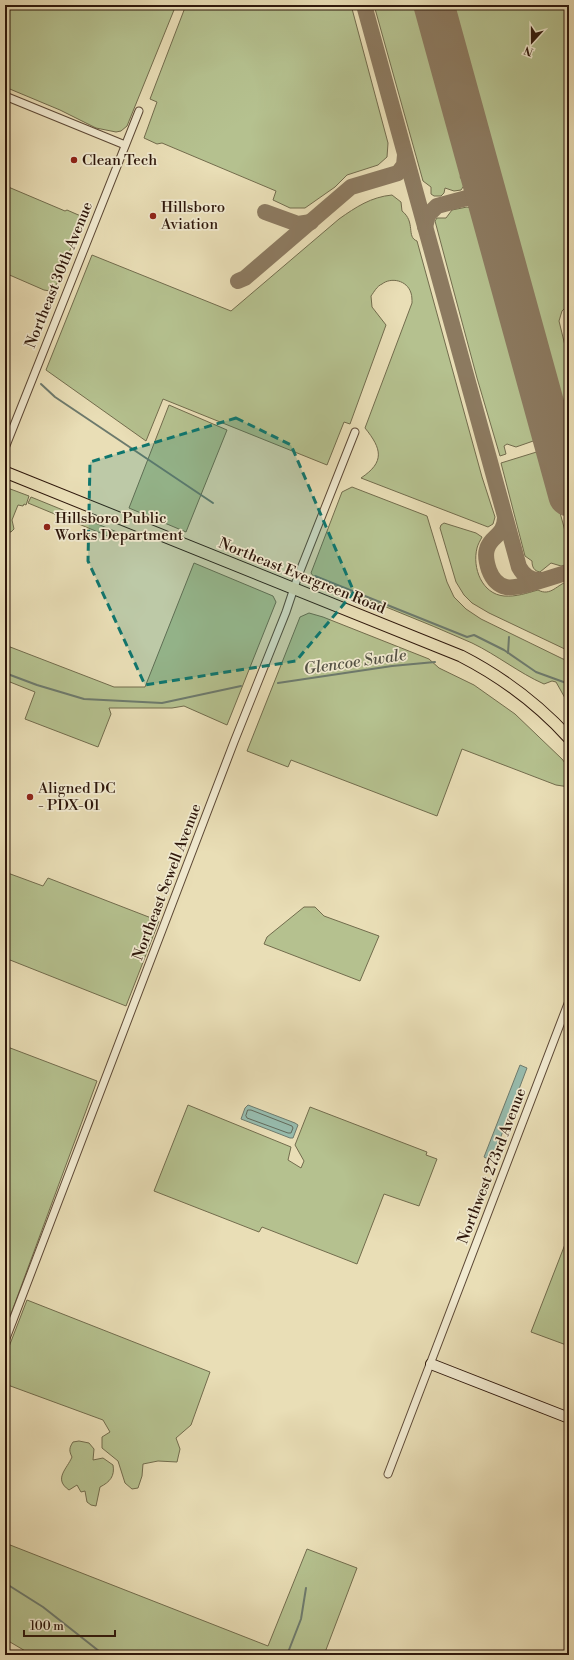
<svg xmlns="http://www.w3.org/2000/svg" width="574" height="1660" viewBox="0 0 574 1660" font-family="'Libre Bodoni',serif">
	<rect width="100%" height="100%" fill="#e9deb6"/>
	<filter id="stains"><feTurbulence type="fractalNoise" baseFrequency=".005" numOctaves="4"/><feColorMatrix values="0 0 0 0 .2 0 0 0 0 .09 0 0 0 0 .02 0 0 0 .5 -.17"/></filter>
	<radialGradient id="worn" r=".72"><stop offset=".6" stop-color="#630" stop-opacity="0"/><stop offset="1" stop-color="#630" stop-opacity=".3"/></radialGradient>
	<g fill="#b5c18f" stroke="#726c4d">
		<polygon points="5,5 176,5 127,126 121,131 116,132 96,128 60,110 5,87"/>
		<polygon points="186,5 351,5 388,143 387,157 378,165 347,175 335,187 305,208 290,208 273,200 276,191 162,143 157,144 144,138 157,102 150,99"/>
		<polygon points="374,5 420,5 460,150 464,171 460,177 465,184 461,190 454,191 445,188 444,193 441,196 434,196 431,194 431,187 423,181"/>
		<polygon points="448,5 569,5 569,304 562,311 559,321 569,362 569,445"/>
		<polygon points="6,186 65,211 67,210 83,217 56,286 50,291 44,290 5,273"/>
		<path d="M 392,195 L 401,202 L 402,211 C 416,222 406,237 417,241 L 482,477 L 495,517 L 493,524 L 488,527 L 361,478 C 385,462 382,449 365,428 L 412,303 C 412,300 412,296 411,293 C 407,280 391,277 382,284 C 377,286 374,292 371,296 L 372,307 L 386,325 L 350,424 L 344,422 L 327,465 L 163,399 L 146,441 L 46,370 L 92,255 L 231,311 L 339,219 C 356,207 371,197 392,195 Z"/>
		<polygon points="467,207 471,208 473,220 480,226 539,439 516,447 507,444 504,446 506,454 500,456 477,378 435,221 437,218 446,218 452,210"/>
		<polygon points="169,405 227,430 186,532 129,508"/>
		<path d="M 543,450 L 568,542 L 565,552 L 568,560 L 565,565 L 561,566 L 551,563 L 540,572 C 534,571 532,567 532,561 L 525,556 L 501,463 Z"/>
		<polygon points="5,487 29,496 26,505 24,504 23,506 18,505 12,520 14,529 11,532 5,532"/>
		<path d="M 352,487 L 427,516 L 447,582 L 454,597 L 466,609 L 481,619 L 563,659 L 569,661 L 569,700 L 565,698 L 556,682 L 552,681 L 544,684 C 519,673 497,655 472,643 C 421,620 366,600 314,577 L 311,573 L 342,492 Z"/>
		<polygon points="31,497 117,532 115,539 28,503"/>
		<path d="M 444,523 L 476,533 L 482,537 C 480,541 478,544 477,548 C 472,568 482,594 504,596 C 516,597 527,593 538,590 C 551,597 557,584 569,581 L 569,651 L 489,613 L 472,603 L 464,595 L 456,582 L 440,528 L 441,525 Z"/>
		<polygon points="194,563 273,596 276,602 227,725 184,706 172,708 109,708 111,714 98,747 25,719 35,692 5,680 5,645 114,687 145,687"/>
		<polygon points="309,613 323,617 429,659 439,668 474,685 515,714 562,759 569,768 569,787 556,785 462,749 437,816 291,760 288,767 247,751 300,617"/>
		<polygon points="5,872 43,886 48,878 159,921 126,1006 5,958"/>
		<polygon points="304,907 315,907 324,916 379,936 360,981 264,944 267,937"/>
		<polygon points="5,1046 97,1081 5,1330"/>
		<polygon points="188,1105 291,1147 288,1160 301,1168 304,1161 295,1145 310,1107 427,1152 426,1155 437,1159 419,1206 384,1194 357,1264 262,1227 259,1232 154,1191"/>
		<polygon points="569,1234 569,1346 531,1332"/>
		<polygon points="27,1300 210,1372 191,1425 176,1438 180,1449 177,1462 158,1461 143,1464 142,1476 138,1488 132,1489 125,1483 118,1461 102,1448 102,1437 110,1432 103,1420 5,1384 5,1357"/>
		<path d="M 79,1441 L 89,1443 L 94,1449 L 93,1460 L 103,1458 L 113,1465 C 115,1476 110,1482 100,1487 L 96,1506 L 91,1505 L 87,1502 L 85,1491 L 81,1492 L 77,1485 L 69,1490 C 53,1479 67,1469 72,1457 C 69,1451 69,1448 73,1442 Z"/>
		<polygon points="5,1543 268,1646 307,1549 357,1568 324,1655 32,1655 5,1639"/>
	</g>
	<g fill="#97bcae" stroke="#6d7a6d">
		<polygon points="520,1065 527,1068 492,1160 488,1159 484,1157"/>
		<polygon points="248,1105 295,1123 298,1125 293,1138 290,1138 241,1119 245,1108"/>
	</g>
	<g fill="none" stroke-linecap="round" stroke-linejoin="round">
		<polygon stroke="#626a5c" stroke-width="1" points="248,1110 251,1110 292,1126 293,1128 291,1133 288,1133 247,1118 246,1116"/>
		<g stroke="#6d7a6d" stroke-width="2">
			<polyline points="41,384 55,397 213,503"/>
			<polyline points="315,576 467,637 474,635 504,650 536,672 569,684"/>
			<polyline points="508,653 509,637"/>
			<polyline points="5,673 37,685 84,699 162,703 241,686"/>
			<polyline points="278,683 392,666 435,662"/>
			<polyline points="5,1583 43,1607 104,1655"/>
			<polyline points="287,1655 301,1619 306,1588"/>
		</g>
		<g stroke="#8c7a60" stroke-width="16">
			<path d="M 364,5 L 519,567 C 524,576 531,581 541,580"/>
			<polyline points="265,212 298,224 311,222"/>
			<polyline points="425,227 428,215 437,206 485,193"/>
			<polyline points="238,281 245,278 351,187 398,173 404,165 405,155"/>
			<path d="M 505,518 C 504,537 491,535 487,549 C 485,555 487,564 489,570 C 492,578 497,585 506,587 C 517,590 555,576 569,572"/>
		</g>
		<polyline stroke="#8c7a60" stroke-width="41" points="434,5 569,496"/>
		<g stroke="#5d4936" stroke-width="9">
			<g id="street">
				<polyline points="5,96 125,145"/>
				<polyline points="5,448 139,111"/>
				<polyline points="5,1341 234,742 286,612 298,576 355,432"/>
				<polyline points="388,1474 569,1001"/>
			</g>
		</g>
		<g stroke="#2e170b" stroke-width="12">
			<polyline id="secondary" points="431,1364 569,1418"/>
		</g>
		<g stroke="#2e170b" stroke-width="13">
			<path id="primary" d="M 5,472 L 461,656 C 502,677 538,704 569,738"/>
		</g>
		<use href="#street" stroke="#f1ead0" stroke-width="7"/>
		<use href="#secondary" stroke="#f1ead0" stroke-width="10"/>
		<use href="#primary" stroke="#e9deb6" stroke-width="11"/>
	</g>
	<path fill="#0f766e" fill-opacity="0.2" stroke="#0f766e" stroke-width="3" stroke-dasharray="8 5" stroke-linejoin="round" d="M 236,418 L 291,445 L 354,592 L 296,661 L 145,685 L 88,561 L 90,462 Z"/>
	<g fill="#8f2418" stroke="#f1ead0" stroke-width="1.5">
		<circle cx="74" cy="160" r="4"/>
		<circle cx="153" cy="216" r="4"/>
		<circle cx="47" cy="527" r="4"/>
		<circle cx="30" cy="797" r="4"/>
	</g>
	<g text-anchor="middle" dominant-baseline="central" stroke-width="3.5" stroke-linejoin="round" paint-order="stroke">
		<g font-size="15" fill="#2e170b" stroke="#f1ead0" text-anchor="start">
			<text x="82" y="160">Clean Tech</text>
			<text x="161" y="207">Hillsboro<tspan x="161" dy="17">Aviation</tspan></text>
			<text x="55" y="518">Hillsboro Public<tspan x="55" dy="17">Works Department</tspan></text>
			<text x="38" y="788">Aligned DC<tspan x="38" dy="17">- PDX-01</tspan></text>
		</g>
		<g font-size="15" fill="#2e170b" stroke="#f1ead0">
			<text transform="translate(59 275) rotate(-68)">Northeast 30th Avenue</text>
			<text transform="translate(302 576) rotate(22)">Northeast Evergreen Road</text>
			<text transform="translate(167 882) rotate(-69)">Northeast Sewell Avenue</text>
			<text transform="translate(492 1166) rotate(-69)">Northwest 273rd Avenue</text>
		</g>
		<g font-size="16" font-style="italic" fill="#535144" stroke="#f1ead0">
			<text transform="translate(355 662) rotate(-8)">Glencoe Swale</text>
		</g>
	</g>
	<rect width="574" height="1660" fill="none" stroke="#e9deb6" stroke-width="20"/>
	<rect x="6" y="6" width="562" height="1648" fill="none" stroke="#2e170b" stroke-width="2"/>
	<rect x="10" y="10" width="554" height="1640" fill="none" stroke="#2e170b"/>
	<g transform="translate(532 42) rotate(201)" stroke="#f1ead0" stroke-width="3" paint-order="stroke">
	<path d="M0-3L7 15L0 10L-7 15Z" fill="#2e170b"/>
	<text y="-6" font-size="11" font-weight="bold" text-anchor="middle" fill="#2e170b">N</text>
	</g>
	<path d="M24 1630v6h91v-6" fill="none" stroke="#2e170b" stroke-width="2"/>
	<text x="30" y="1630" font-size="12" fill="#2e170b" stroke="#f1ead0" stroke-width="3" paint-order="stroke">100 m</text>
	<rect width="100%" height="100%" filter="url(#stains)"/>
	<rect width="100%" height="100%" fill="url(#worn)"/>
</svg>
